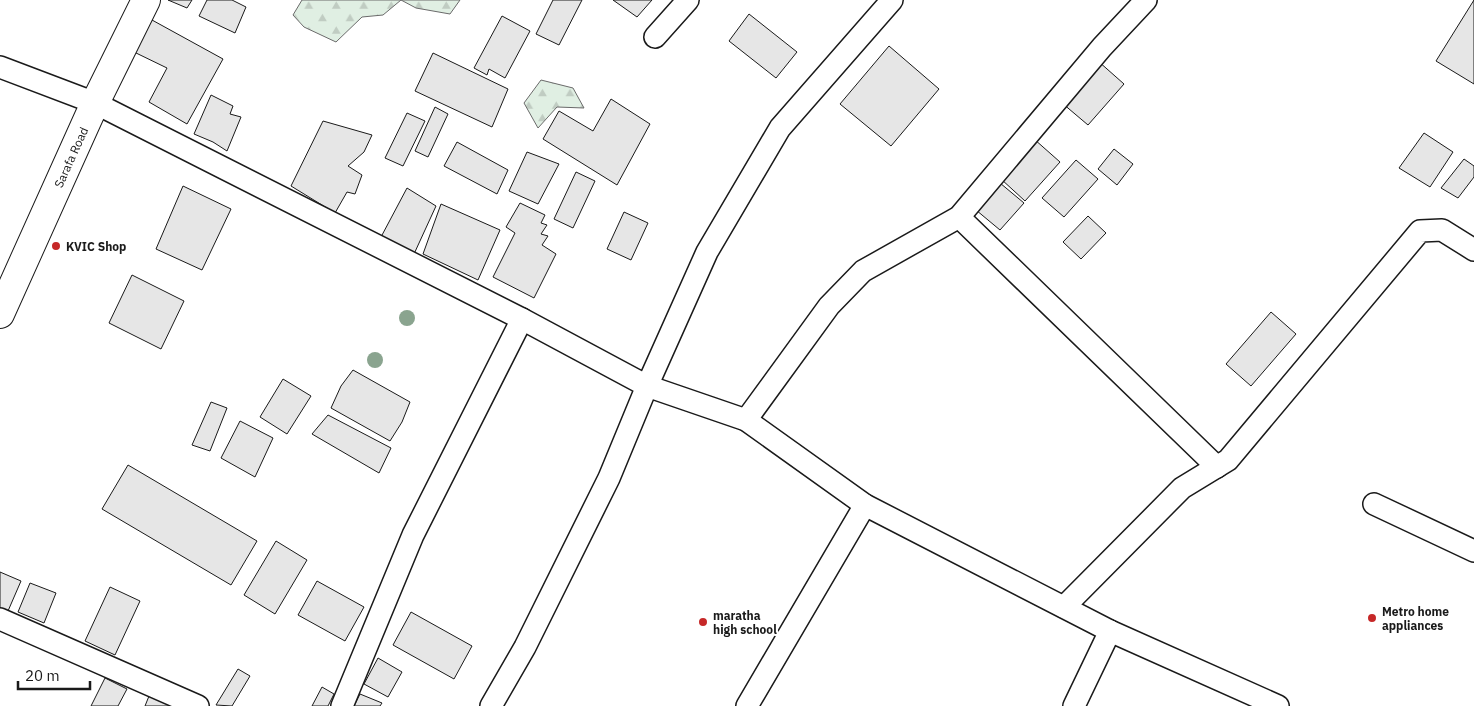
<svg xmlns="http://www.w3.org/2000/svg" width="1474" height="706" viewBox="0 0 1474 706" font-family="'IBM Plex Sans',sans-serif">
	<defs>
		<pattern id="forest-firs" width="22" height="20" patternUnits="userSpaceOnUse" patternTransform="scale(1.25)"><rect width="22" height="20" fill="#e0efe3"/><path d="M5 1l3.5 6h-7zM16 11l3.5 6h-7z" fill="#c0ccc2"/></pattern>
	</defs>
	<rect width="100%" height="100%" fill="#fff"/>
	<g fill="url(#forest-firs)" stroke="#6a6a6a">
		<polygon points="302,0 401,0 383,15 362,17 336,42 304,27 293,15"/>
		<polygon points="401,0 460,0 450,14 416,8"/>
		<polygon points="541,80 573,88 584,108 557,107 538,128 524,103"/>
	</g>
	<g fill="#e6e6e6" stroke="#1a1a1a">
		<polygon points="168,0 192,0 187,8"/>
		<polygon points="207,0 232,0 246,7 235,33 199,16"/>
		<polygon points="553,0 582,0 559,45 536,34"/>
		<polygon points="613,0 652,0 637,17"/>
		<polygon points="1474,0 1474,84 1436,61"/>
		<polygon points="749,14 797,52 776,78 729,41"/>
		<polygon points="502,16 530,31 505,78 489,69 487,75 474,68"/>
		<polygon points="152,20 223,59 187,124 149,102 167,68 134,52"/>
		<polygon points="889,46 939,89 891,146 840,104"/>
		<polygon points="433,53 508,89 492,127 415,91"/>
		<polygon points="1098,61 1124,84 1088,125 1062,103"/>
		<polygon points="211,95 233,106 230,114 241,117 227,151 213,142 194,134"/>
		<polygon points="611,99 650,124 617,185 543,139 559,111 593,131"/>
		<polygon points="435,107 448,114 428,157 415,151"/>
		<polygon points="407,113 425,121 403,166 385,158"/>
		<polygon points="323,121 372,135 364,152 348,166 362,175 355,194 347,192 335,213 291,186"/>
		<polygon points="1424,133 1453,152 1430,187 1399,168"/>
		<polygon points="1034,139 1060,162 1025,201 1001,179"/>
		<polygon points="457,142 508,170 497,194 444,166"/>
		<polygon points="1114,149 1133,164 1117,185 1098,169"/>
		<polygon points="527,152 559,164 538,204 509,191"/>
		<polygon points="1464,159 1474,166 1474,177 1458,198 1441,188"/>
		<polygon points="1076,160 1098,179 1064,217 1042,198"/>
		<polygon points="576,172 595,181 573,228 554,219"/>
		<polygon points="1000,183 1024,203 1000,230 976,210"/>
		<polygon points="183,186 231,209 202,270 156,249"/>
		<polygon points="407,188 436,206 414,254 381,237"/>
		<polygon points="520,203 545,215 541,223 547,225 541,234 548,236 542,245 556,254 534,298 493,277 515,233 506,227"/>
		<polygon points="441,204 500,230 478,280 423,254"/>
		<polygon points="624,212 648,223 631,260 607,249"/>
		<polygon points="1088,216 1106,233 1081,259 1063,242"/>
		<polygon points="132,275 184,301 161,349 109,323"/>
		<polygon points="1271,312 1296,334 1251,386 1226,364"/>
		<polygon points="353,370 410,402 402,422 390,441 331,408 341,386"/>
		<polygon points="283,379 311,396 287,434 260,417"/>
		<polygon points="211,402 227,408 210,451 192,445"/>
		<polygon points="328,415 391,448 379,473 312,434"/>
		<polygon points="240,421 273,438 255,477 221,458"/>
		<polygon points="128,465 257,541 231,585 102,509"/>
		<polygon points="276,541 307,560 275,614 244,595"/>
		<polygon points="0,572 21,581 8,611 0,608"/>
		<polygon points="317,581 364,607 345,641 298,615"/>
		<polygon points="30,583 56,593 44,623 18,612"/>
		<polygon points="110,587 140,601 115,655 85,641"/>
		<polygon points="411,612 472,646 454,679 393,645"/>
		<polygon points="378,658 402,672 388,697 364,684"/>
		<polygon points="238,669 250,676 232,706 216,705"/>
		<polygon points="105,678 127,689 118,706 91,706"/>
		<polygon points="322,687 334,694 328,706 312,706"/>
		<polygon points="360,694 382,703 380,706 354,706"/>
		<polygon points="149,696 173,706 145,706"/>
	</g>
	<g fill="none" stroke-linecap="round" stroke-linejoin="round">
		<g stroke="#1a1a1a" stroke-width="24">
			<g id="minor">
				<polyline points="655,37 688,0"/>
				<polyline points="0,67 95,103 522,319 647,386 746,420 865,505 1110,631 1278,706"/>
				<polyline points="959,217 1217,467"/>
				<polyline points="746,420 829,306 863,271 959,217 1102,47 1146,0"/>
				<polyline points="1374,504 1474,551"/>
				<polyline points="1064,607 1182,488 1228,460 1420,231 1442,230 1474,250"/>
				<polyline points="0,619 198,706"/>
				<polyline points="342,706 413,535 522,319"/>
				<polyline points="491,706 525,647 609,478 647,386 707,252 780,128 892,0"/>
				<polyline points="747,706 865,505"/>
				<polyline points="1074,706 1110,631"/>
			</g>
		</g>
		<g stroke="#1a1a1a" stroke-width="30">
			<g id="tertiary">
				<path id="s1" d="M 0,314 L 95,103 L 146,0"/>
			</g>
		</g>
		<use href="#minor" stroke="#fff" stroke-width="21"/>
		<use href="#tertiary" stroke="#fff" stroke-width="28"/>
	</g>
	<g fill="#8aa48f">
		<circle cx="407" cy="318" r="8"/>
		<circle cx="375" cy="360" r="8"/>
	</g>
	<g fill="#c62828" stroke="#fff" stroke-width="2">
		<circle cx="56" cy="246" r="5"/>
		<circle cx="1372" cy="618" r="5"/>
		<circle cx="703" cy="622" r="5"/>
	</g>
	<g text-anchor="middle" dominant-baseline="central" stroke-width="4" stroke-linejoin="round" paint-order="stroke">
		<g font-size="12" fill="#1a1a1a" stroke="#fff">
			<text stroke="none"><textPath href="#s1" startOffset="172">Sarafa Road</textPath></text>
		</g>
		<g font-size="12" font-weight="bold" fill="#1a1a1a" stroke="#fff" text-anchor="start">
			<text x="66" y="246">KVIC Shop</text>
			<text x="1382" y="611">Metro home<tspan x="1382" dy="14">appliances</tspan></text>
			<text x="713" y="615">maratha<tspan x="713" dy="14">high school</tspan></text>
		</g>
	</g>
	<path d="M18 681v8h72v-8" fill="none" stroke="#1a1a1a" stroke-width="2.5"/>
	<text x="25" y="681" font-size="15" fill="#1a1a1a" stroke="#ffffff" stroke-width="4" paint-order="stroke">20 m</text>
</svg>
